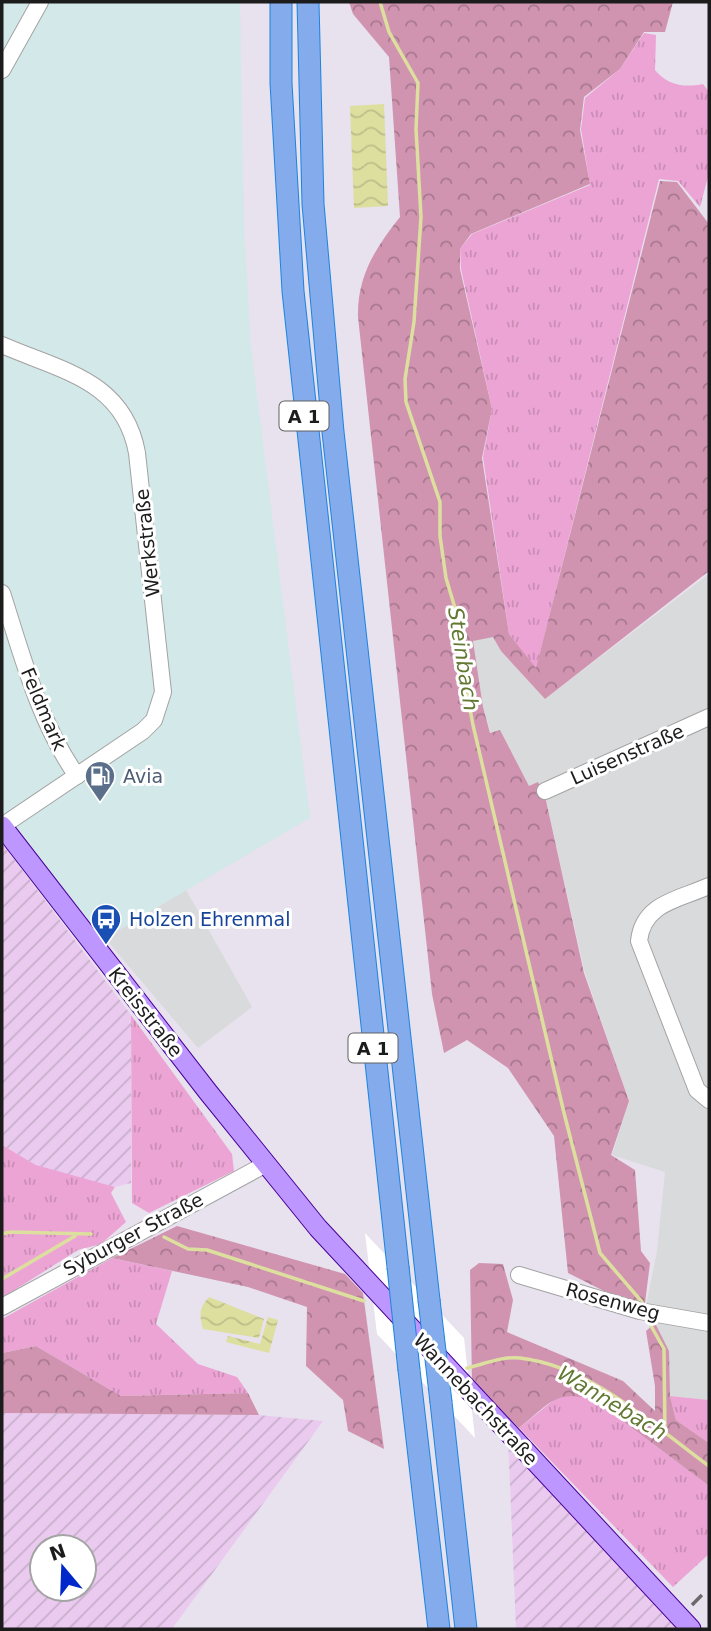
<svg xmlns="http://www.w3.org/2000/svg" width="711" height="1631" viewBox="0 0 711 1631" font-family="'DejaVu Sans',sans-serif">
	<defs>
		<pattern id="farmland-furrows" width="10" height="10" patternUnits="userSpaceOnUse" patternTransform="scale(1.75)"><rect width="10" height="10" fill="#eacbef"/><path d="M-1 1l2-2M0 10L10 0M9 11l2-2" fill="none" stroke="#c8aecc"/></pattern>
		<pattern id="grass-tufts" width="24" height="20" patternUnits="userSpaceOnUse" patternTransform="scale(1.75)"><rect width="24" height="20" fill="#eca4d5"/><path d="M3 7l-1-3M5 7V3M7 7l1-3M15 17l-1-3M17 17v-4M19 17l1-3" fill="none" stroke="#ca8db6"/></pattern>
		<pattern id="forest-crowns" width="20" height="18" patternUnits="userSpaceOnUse" patternTransform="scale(1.75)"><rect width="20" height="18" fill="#d094b1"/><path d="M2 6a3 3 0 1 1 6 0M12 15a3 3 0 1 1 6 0" fill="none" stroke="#a8788f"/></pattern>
		<pattern id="water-waves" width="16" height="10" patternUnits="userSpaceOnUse" patternTransform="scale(1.75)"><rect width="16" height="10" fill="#dddf9f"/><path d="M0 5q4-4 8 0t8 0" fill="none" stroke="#bdbf88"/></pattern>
	</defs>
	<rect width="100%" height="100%" fill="#e8e1ee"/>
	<g fill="#d9dadb">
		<polygon points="709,574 709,1400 670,1396 645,1311 657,1251 665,1172 612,1155 629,1101 585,973 545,796 529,786 500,730 491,734 483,707 473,641 493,636 501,651 545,699"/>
		<polygon points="186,890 252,1007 198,1048 105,938"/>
	</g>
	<polygon fill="#d3e8e8" points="2,2 240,2 244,229 251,347 310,818 105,938 101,938 2,810"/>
	<g fill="url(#farmland-furrows)" fill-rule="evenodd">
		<polygon points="2,843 131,1015 131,1183 115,1187 68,1175 36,1165 2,1145"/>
		<path d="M 2,1413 L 258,1415 L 323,1421 L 172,1629 L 2,1629 ZM 42,1547 L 84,1547 L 84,1589 L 42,1589 Z"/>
		<polygon points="508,1437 689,1629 516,1629"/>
	</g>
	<g fill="url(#grass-tufts)">
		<path d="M 644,33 L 656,35 L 655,70 C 667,85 684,88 703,84 L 709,92 L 709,173 L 700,207 L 678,181 L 659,179 L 536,669 L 509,634 L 483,457 L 492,409 L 461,269 L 460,249 L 472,234 L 590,185 L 581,129 L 585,98 L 620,69 Z"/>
		<polygon points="131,1015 232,1154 234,1171 149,1213 132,1203"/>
		<polygon points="2,1145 36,1165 115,1187 111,1193 126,1222 101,1244 78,1250 2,1298"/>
		<polygon points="112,1258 172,1271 156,1324 198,1364 237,1377 248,1393 121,1396 36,1346 2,1353 2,1319"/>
		<polygon points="560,1395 578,1395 596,1401 709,1486 709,1554 673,1587 519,1428"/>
		<polygon points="670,1396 709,1400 709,1443 676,1420"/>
	</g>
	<g fill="url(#forest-crowns)">
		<path d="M 349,2 L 673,2 L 665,32 L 644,32 L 620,69 L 584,97 L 580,130 L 590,184 L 471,234 L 460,249 L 460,269 L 492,409 L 482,458 L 509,634 L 536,668 L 660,181 L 677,182 L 709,224 L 709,571 L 545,699 L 501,651 L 493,637 L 473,641 L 483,707 L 490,733 L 500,730 L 529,786 L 538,782 L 545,796 L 584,973 L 629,1101 L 611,1155 L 635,1170 L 641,1251 L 650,1263 L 644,1311 L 568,1273 L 554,1136 L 508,1068 L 467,1040 L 444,1053 L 432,994 L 358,317 C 357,277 375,248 400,217 L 389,57 L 353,14 Z"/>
		<polygon points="177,1226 345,1274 363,1293 384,1449 348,1431 343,1400 306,1366 307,1307 248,1287 112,1258"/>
		<path d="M 479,1263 L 503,1264 L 513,1300 L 507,1332 L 623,1381 L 655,1411 L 655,1386 L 646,1331 L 655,1323 L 669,1351 L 670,1396 L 676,1420 L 709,1443 L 709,1486 L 596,1401 C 555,1388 550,1404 519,1428 L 472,1383 L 470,1270 Z"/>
		<polygon points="36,1346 121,1396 248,1393 259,1415 2,1413 2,1353"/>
	</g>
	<g fill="url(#water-waves)">
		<polygon points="384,104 388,206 354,208 350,106"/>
		<path d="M 209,1297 L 264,1319 L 259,1338 L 203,1329 C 199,1315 199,1308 209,1297 Z"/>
		<polygon points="268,1317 278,1320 269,1353 226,1342 228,1336 260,1344"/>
	</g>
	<polygon fill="#fff" points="365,1233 464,1338 475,1438 377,1334"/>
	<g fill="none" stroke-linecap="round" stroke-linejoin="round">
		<g stroke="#dddf9f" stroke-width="3.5">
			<polyline points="380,2 389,32 418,83 416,129 421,217 414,322 405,379 406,402 440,502 440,536 446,578 461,628 466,688 473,725 564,1113 600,1253 642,1302"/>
			<polyline points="2,1234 10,1232 91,1234"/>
			<polyline points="164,1237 188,1249 207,1250 364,1301"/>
			<polyline points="2,1279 75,1236"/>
			<polyline points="650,1324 664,1349 665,1434"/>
			<path d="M 467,1368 C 484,1364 503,1356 520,1358 C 591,1366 654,1426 709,1466"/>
		</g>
		<g stroke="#a3a3a3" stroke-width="18">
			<g id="minor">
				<polyline points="2,70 40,2"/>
				<path d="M 2,345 C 61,371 124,380 137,453 L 163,692 L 154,720 L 143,731 L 2,826"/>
				<path d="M 2,593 C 22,655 39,722 77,776"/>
				<polyline points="545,791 709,717"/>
				<path d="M 709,886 C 678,900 643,903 639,941 L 697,1090 L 709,1100"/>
				<polyline points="519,1275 640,1311 709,1323"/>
				<polyline points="2,1307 266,1164"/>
			</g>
		</g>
		<g stroke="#470095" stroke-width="21">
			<polyline id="major" points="2,826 208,1092 318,1228 691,1629"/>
		</g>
		<g stroke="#1b85e0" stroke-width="23">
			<g id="highway">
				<polyline points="281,2 281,83 293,291 398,1267"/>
				<polyline points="308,2 313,204 333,432 429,1300"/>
				<polyline points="409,1370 439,1629"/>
				<polyline points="441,1402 466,1629"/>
			</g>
		</g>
		<use href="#minor" stroke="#fff" stroke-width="16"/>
		<use href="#major" stroke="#bd96ff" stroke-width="19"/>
		<use href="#highway" stroke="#84abeb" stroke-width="21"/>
		<polyline stroke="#6a6a6a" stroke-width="3.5" stroke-dasharray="14 14" stroke-linecap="butt" points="692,1605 709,1588"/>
		<g stroke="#1b85e0" stroke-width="23" stroke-linecap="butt">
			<g id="highway-bridge">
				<polyline points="398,1267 409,1370"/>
				<polyline points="429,1300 441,1402"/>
			</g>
		</g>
		<use href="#highway-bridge" stroke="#84abeb" stroke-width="21"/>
	</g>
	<defs>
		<g id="fuel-pin" transform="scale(1.575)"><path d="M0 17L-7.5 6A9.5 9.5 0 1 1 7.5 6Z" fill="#5c6f8a" stroke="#fff"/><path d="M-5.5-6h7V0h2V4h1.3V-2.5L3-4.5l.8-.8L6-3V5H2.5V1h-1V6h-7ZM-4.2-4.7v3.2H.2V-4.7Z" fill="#fff"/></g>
		<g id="bus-pin" transform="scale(1.575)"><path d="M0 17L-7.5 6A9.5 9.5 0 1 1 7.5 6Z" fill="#1a4fb4" stroke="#fff"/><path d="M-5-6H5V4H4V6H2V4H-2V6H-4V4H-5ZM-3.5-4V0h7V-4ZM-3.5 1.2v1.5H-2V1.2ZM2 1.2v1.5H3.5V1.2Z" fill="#fff"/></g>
	</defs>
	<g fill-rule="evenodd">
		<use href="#fuel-pin" x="100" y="776"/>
		<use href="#bus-pin" x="106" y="919"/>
	</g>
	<g text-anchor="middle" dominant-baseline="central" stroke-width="6" stroke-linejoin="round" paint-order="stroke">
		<g fill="#fff" stroke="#606060" stroke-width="2">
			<rect x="279.5" y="401.5" width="49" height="29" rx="5"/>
			<rect x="348.5" y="1033.5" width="49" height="29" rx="5"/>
		</g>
		<g font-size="18" font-weight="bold" fill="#1c1c1c">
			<text x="304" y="416">A 1</text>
			<text x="373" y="1048">A 1</text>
		</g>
		<g font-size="19" fill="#1c1c1c" stroke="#fff">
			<text transform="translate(147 543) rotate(-96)">Werkstraße</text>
			<text transform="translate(44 709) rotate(67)">Feldmark</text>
			<text transform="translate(627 754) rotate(-24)">Luisenstraße</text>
			<text transform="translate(146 1012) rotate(52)">Kreisstraße</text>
			<text transform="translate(133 1234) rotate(-28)">Syburger Straße</text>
			<text transform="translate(613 1301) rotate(15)">Rosenweg</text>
			<text transform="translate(476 1399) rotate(47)">Wannebachstraße</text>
		</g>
		<g font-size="19" fill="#4e5e75" stroke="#fff" text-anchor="start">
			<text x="123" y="776">Avia</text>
		</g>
		<g font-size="19" fill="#164399" stroke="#fff" text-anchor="start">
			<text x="129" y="919">Holzen Ehrenmal</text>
		</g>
		<g font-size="21" font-style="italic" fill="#637833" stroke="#fff">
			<text transform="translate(463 659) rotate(81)">Steinbach</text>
			<text transform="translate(612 1403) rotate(31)">Wannebach</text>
		</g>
	</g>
	<rect width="711" height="1631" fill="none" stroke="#1c1c1c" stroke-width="7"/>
	<g transform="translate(63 1568) rotate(341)"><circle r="33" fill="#ffffff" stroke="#a4a4a4" stroke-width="2"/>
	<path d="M0-5L12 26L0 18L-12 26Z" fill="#0027c9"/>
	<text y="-10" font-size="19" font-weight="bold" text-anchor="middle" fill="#1c1c1c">N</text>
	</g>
</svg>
